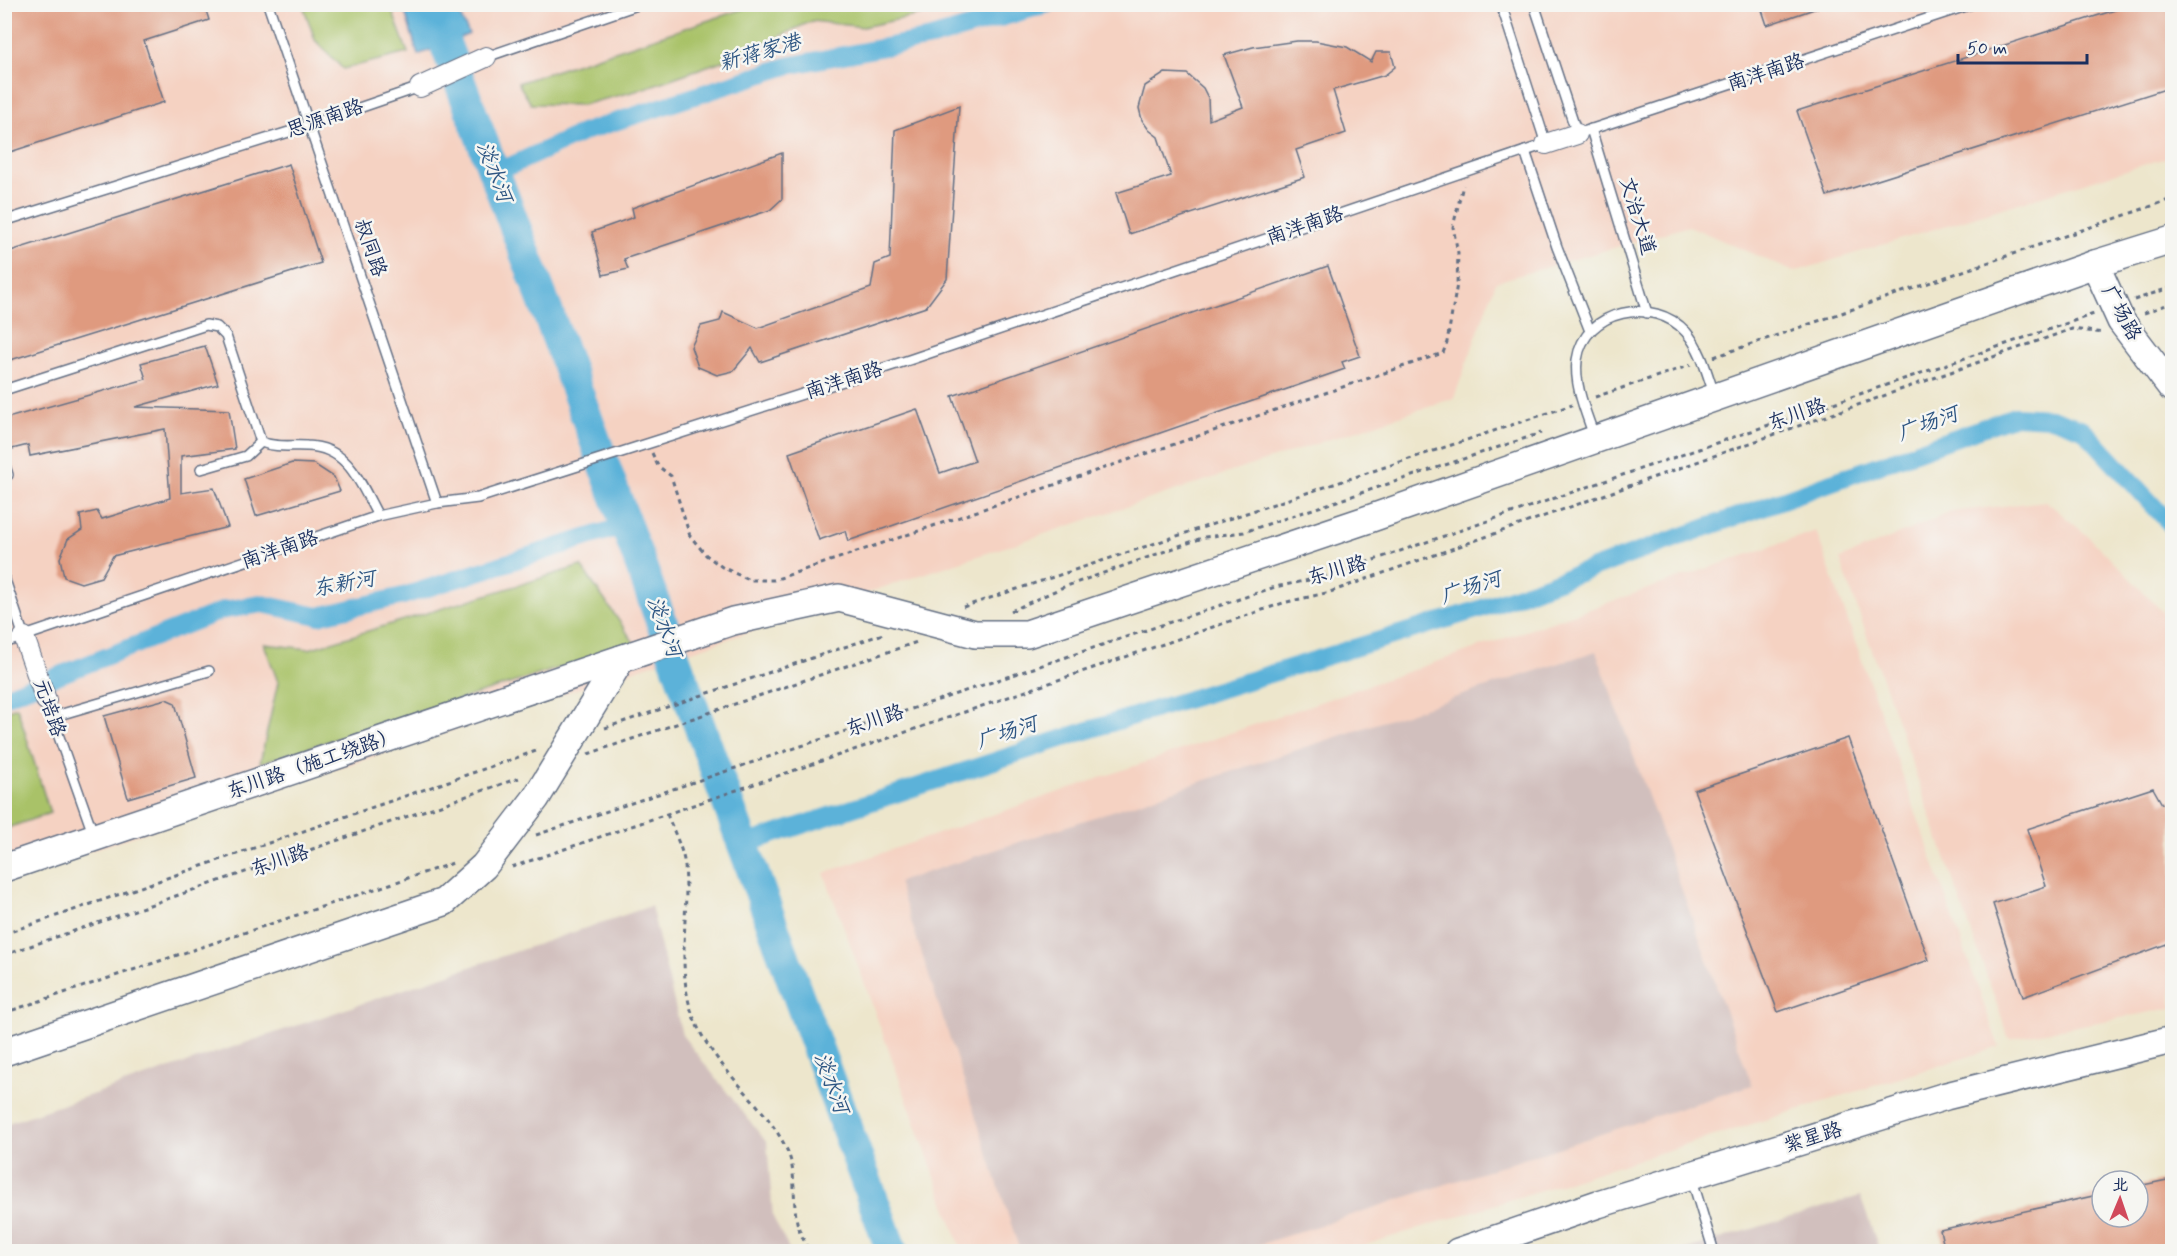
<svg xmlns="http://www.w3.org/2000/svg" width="2177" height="1256" viewBox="0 0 2177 1256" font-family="Mynerve,'LXGW WenKai TC',sans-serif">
	<rect width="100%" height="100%" fill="#f6f6f2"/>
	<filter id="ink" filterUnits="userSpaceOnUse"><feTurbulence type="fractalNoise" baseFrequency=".0167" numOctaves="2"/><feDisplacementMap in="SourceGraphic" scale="12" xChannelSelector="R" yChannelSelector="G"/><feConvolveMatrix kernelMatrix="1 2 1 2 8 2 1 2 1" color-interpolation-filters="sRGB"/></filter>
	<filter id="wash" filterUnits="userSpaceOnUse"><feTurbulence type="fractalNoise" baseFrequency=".008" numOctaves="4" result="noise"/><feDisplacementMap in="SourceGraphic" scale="24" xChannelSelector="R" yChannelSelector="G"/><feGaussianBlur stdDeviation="1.35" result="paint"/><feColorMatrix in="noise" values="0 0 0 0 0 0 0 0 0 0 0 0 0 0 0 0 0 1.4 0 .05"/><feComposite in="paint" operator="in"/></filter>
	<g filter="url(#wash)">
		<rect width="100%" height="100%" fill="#ede6cc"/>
		<g fill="#f5d2c2">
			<polygon points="4,5 2172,5 2172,156 1794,272 1689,226 1496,282 1454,398 5,879"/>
			<polygon points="2046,501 2089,537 2172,621 2172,1008 2009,1039 1840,559 1951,512"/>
			<polygon points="1816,531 1999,1047 1346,1251 962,1251 824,873"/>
		</g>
		<g fill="#d1bfbd">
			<polygon points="1596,651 1752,1085 1240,1251 1020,1251 898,882"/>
			<polygon points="651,906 682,1035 767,1143 773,1217 790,1251 5,1251 5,1124"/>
			<polygon points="1860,1196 1880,1251 1677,1252"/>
		</g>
		<g fill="#a9c268" stroke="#627863" stroke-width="1.5">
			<polygon points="758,4 967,5 863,27 812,21 739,55 636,91 582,105 531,104 518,83"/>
			<polygon points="303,5 390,5 408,53 343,69 315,40"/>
			<polygon points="581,566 635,644 260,763 278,682 264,644 309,649"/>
			<polygon points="17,707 50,813 5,829 5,711"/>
		</g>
		<polygon fill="#5cb2d9" stroke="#3c709c" stroke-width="1.5" points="403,5 455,5 469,34 418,55"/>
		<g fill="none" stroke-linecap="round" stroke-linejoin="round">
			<g stroke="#5cb2d9" stroke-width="18">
				<polyline points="495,173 584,132 787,66 931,38 1048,4"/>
				<polyline points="4,697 224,610 262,604 318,616 403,596 626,525"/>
				<polyline points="742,845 1079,733 1480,609 2015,416 2051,418 2083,429 2172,526"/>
			</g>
			<polyline stroke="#5cb2d9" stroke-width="32" points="430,4 562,350 892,1252"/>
		</g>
		<g id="blocks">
			<g fill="#df9a7f">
				<polygon points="4,4 204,4 209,20 144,41 164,102 4,154"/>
				<polygon points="1760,4 1819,4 1820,7 1767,25"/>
				<polygon points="2134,4 2172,4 2172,87 1827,196 1797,111"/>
				<polygon points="1297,41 1316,41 1347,47 1371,62 1376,52 1391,52 1395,67 1385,75 1333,90 1346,133 1296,150 1305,177 1129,234 1116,193 1171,176 1158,137 1149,130 1142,120 1139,108 1145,86 1165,73 1187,74 1203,88 1208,98 1209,120 1243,107 1224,55 1253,47"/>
				<polygon points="959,106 947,279 926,307 760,362 752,348 733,371 717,375 698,367 691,347 701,326 720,321 723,312 758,328 871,288 875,264 890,258 895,130"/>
				<polygon points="782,153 782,199 770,210 624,259 628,269 603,275 592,232 634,217 632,208"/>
				<polygon points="289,164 321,263 4,362 4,253"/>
				<polygon points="1328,266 1360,356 1342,362 1345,369 848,541 845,531 819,540 789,453 917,409 940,473 975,461 952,396"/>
				<polygon points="205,346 218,384 135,407 229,410 235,449 181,456 181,493 214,488 228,527 113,556 101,577 81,583 64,577 60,558 68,539 82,530 80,515 97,511 102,519 170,498 165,429 30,456 28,445 4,451 4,419 146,379 141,363"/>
				<polygon points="292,463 314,464 334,477 340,491 256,516 244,479"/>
				<polygon points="166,699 175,703 196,778 128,798 104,716"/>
				<polygon points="1848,738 1929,960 1778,1012 1694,790"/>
				<polygon points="2153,788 2162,804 2172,800 2172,942 2023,997 1993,904 2046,886 2027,829"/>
				<polygon points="2172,1179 2172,1251 1945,1251 1940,1230 2102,1194 2102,1217 2138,1217 2138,1186"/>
			</g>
		</g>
	</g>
	<g filter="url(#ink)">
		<use href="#blocks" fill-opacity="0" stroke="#646f84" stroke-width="1.5"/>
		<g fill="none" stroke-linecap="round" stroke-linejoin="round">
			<g stroke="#646f84" stroke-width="12">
				<g id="lane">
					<polyline points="268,4 437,503"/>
					<polyline points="1534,4 1577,134 1972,4"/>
					<polyline points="486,57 640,4"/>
					<polyline points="1591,129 1647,313"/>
					<polyline points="1525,151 1557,247 1590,331"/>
					<polyline points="4,221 292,131 420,87"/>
					<path d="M 4,390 L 206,325 L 217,327 L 226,336 L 261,442 C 276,448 291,445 307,446 C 349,447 361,485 378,516"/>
					<path d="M 1594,436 C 1586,412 1574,386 1577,360 C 1584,309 1654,296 1686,332 C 1701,349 1707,373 1714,394"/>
					<polyline points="4,463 8,475"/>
					<polyline points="201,469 246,456 261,442"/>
					<polyline points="4,577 24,637"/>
					<polyline points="4,643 378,516 437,503 478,498 909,360 1546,144 1501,4"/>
					<polyline points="46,700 94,836"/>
					<polyline points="52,717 209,671"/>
					<polyline points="1691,1176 1714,1252"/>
				</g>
			</g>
			<g stroke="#646f84" stroke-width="22">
				<g id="street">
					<polyline points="420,87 486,57"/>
					<polyline points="1546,144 1577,134"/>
					<polyline points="24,637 46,700"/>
				</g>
			</g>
			<g stroke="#646f84" stroke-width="30">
				<g id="secondary">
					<polyline points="2095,264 2121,321 2172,388"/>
					<polyline points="4,868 733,621 839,598 975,634 1027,634 1366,520 2095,264 2172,240"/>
					<polyline points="4,1052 444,902 484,866 536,798 621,659"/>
					<polyline points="1458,1252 1598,1204 1946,1096 2172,1040"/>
				</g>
			</g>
			<g stroke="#646f84" stroke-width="3" stroke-dasharray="4.5 4.5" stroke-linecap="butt">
				<polyline points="2134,300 2172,287"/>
				<polyline points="2144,313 2172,303"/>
				<polyline points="1714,357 2172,199"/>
				<polyline points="1595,397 1691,365"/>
				<polyline points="652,453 658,466 671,476 690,536 706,555 722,567 749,580 774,580 1443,353 1447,342 1457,284 1458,253 1453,227 1463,185"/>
				<polyline points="963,607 1572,405"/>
				<polyline points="1011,611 1061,588 1205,537 1244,532 1541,433"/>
				<polyline points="605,728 886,633"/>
				<polyline points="588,754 917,642"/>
				<path d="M 667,814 C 673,830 683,849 685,866 C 689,911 678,959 689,1003 C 705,1065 761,1095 787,1150 C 797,1172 792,1198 797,1222 C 799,1232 805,1242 809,1252"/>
				<polyline points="536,835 1275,587 1324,577 2094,314"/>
				<polyline points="512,867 1283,603 1330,592 2072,329 2103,333"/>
				<polyline points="4,934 539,750"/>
				<polyline points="4,955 522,777"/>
				<polyline points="4,1013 453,863"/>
			</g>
			<use href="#lane" stroke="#fff" stroke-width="9"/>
			<use href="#street" stroke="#fff" stroke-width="20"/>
			<use href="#secondary" stroke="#fff" stroke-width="27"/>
		</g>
	</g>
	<g text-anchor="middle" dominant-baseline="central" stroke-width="5" stroke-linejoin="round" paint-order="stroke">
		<g font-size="20" fill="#1b2f5e" stroke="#f6f6f2">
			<text transform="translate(1766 73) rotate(-18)">南洋南路</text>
			<text transform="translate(325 119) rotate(-19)">思源南路</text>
			<text transform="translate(1637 216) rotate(73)">文治大道</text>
			<text transform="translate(1305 226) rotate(-19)">南洋南路</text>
			<text transform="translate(370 248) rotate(71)">叔同路</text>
			<text transform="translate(2121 313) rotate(61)">广场路</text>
			<text transform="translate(844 381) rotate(-18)">南洋南路</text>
			<text transform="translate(1797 415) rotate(-19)">东川路</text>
			<text transform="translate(280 550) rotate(-19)">南洋南路</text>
			<text transform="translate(1337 571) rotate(-16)">东川路</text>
			<text transform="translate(49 708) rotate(71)">元培路</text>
			<text transform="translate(875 721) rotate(-19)">东川路</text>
			<text transform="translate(313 764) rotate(-19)">东川路（施工绕路）</text>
			<text transform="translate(280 861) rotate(-19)">东川路</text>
			<text transform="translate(1813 1138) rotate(-17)">紫星路</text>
		</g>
		<g font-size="21" font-style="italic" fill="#2e5683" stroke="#f6f6f2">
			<text transform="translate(760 53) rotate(-16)">新蒋家港</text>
			<text transform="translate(494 172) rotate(69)">淡水河</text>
			<text transform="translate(1928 424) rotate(-20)">广场河</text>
			<text transform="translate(344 584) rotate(-10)">东新河</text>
			<text transform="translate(1471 588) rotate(-18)">广场河</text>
			<text transform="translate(664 627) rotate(70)">淡水河</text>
			<text transform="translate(1007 733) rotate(-18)">广场河</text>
			<text transform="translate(831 1083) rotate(70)">淡水河</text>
		</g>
	</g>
	<rect width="2177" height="1256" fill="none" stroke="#f6f6f2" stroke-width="24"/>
	<g transform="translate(2120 1199) rotate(2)"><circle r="28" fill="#f6f6f2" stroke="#9ea6b7" stroke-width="1.5"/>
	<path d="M0-4.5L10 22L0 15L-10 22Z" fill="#d1495b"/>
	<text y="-9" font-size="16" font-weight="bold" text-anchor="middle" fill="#1b2f5e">北</text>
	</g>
	<path d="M1958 54v9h129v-9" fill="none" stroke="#1b2f5e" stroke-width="3"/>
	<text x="1967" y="54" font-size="18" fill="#1b2f5e" stroke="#f6f6f2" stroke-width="4.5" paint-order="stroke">50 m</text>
</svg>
